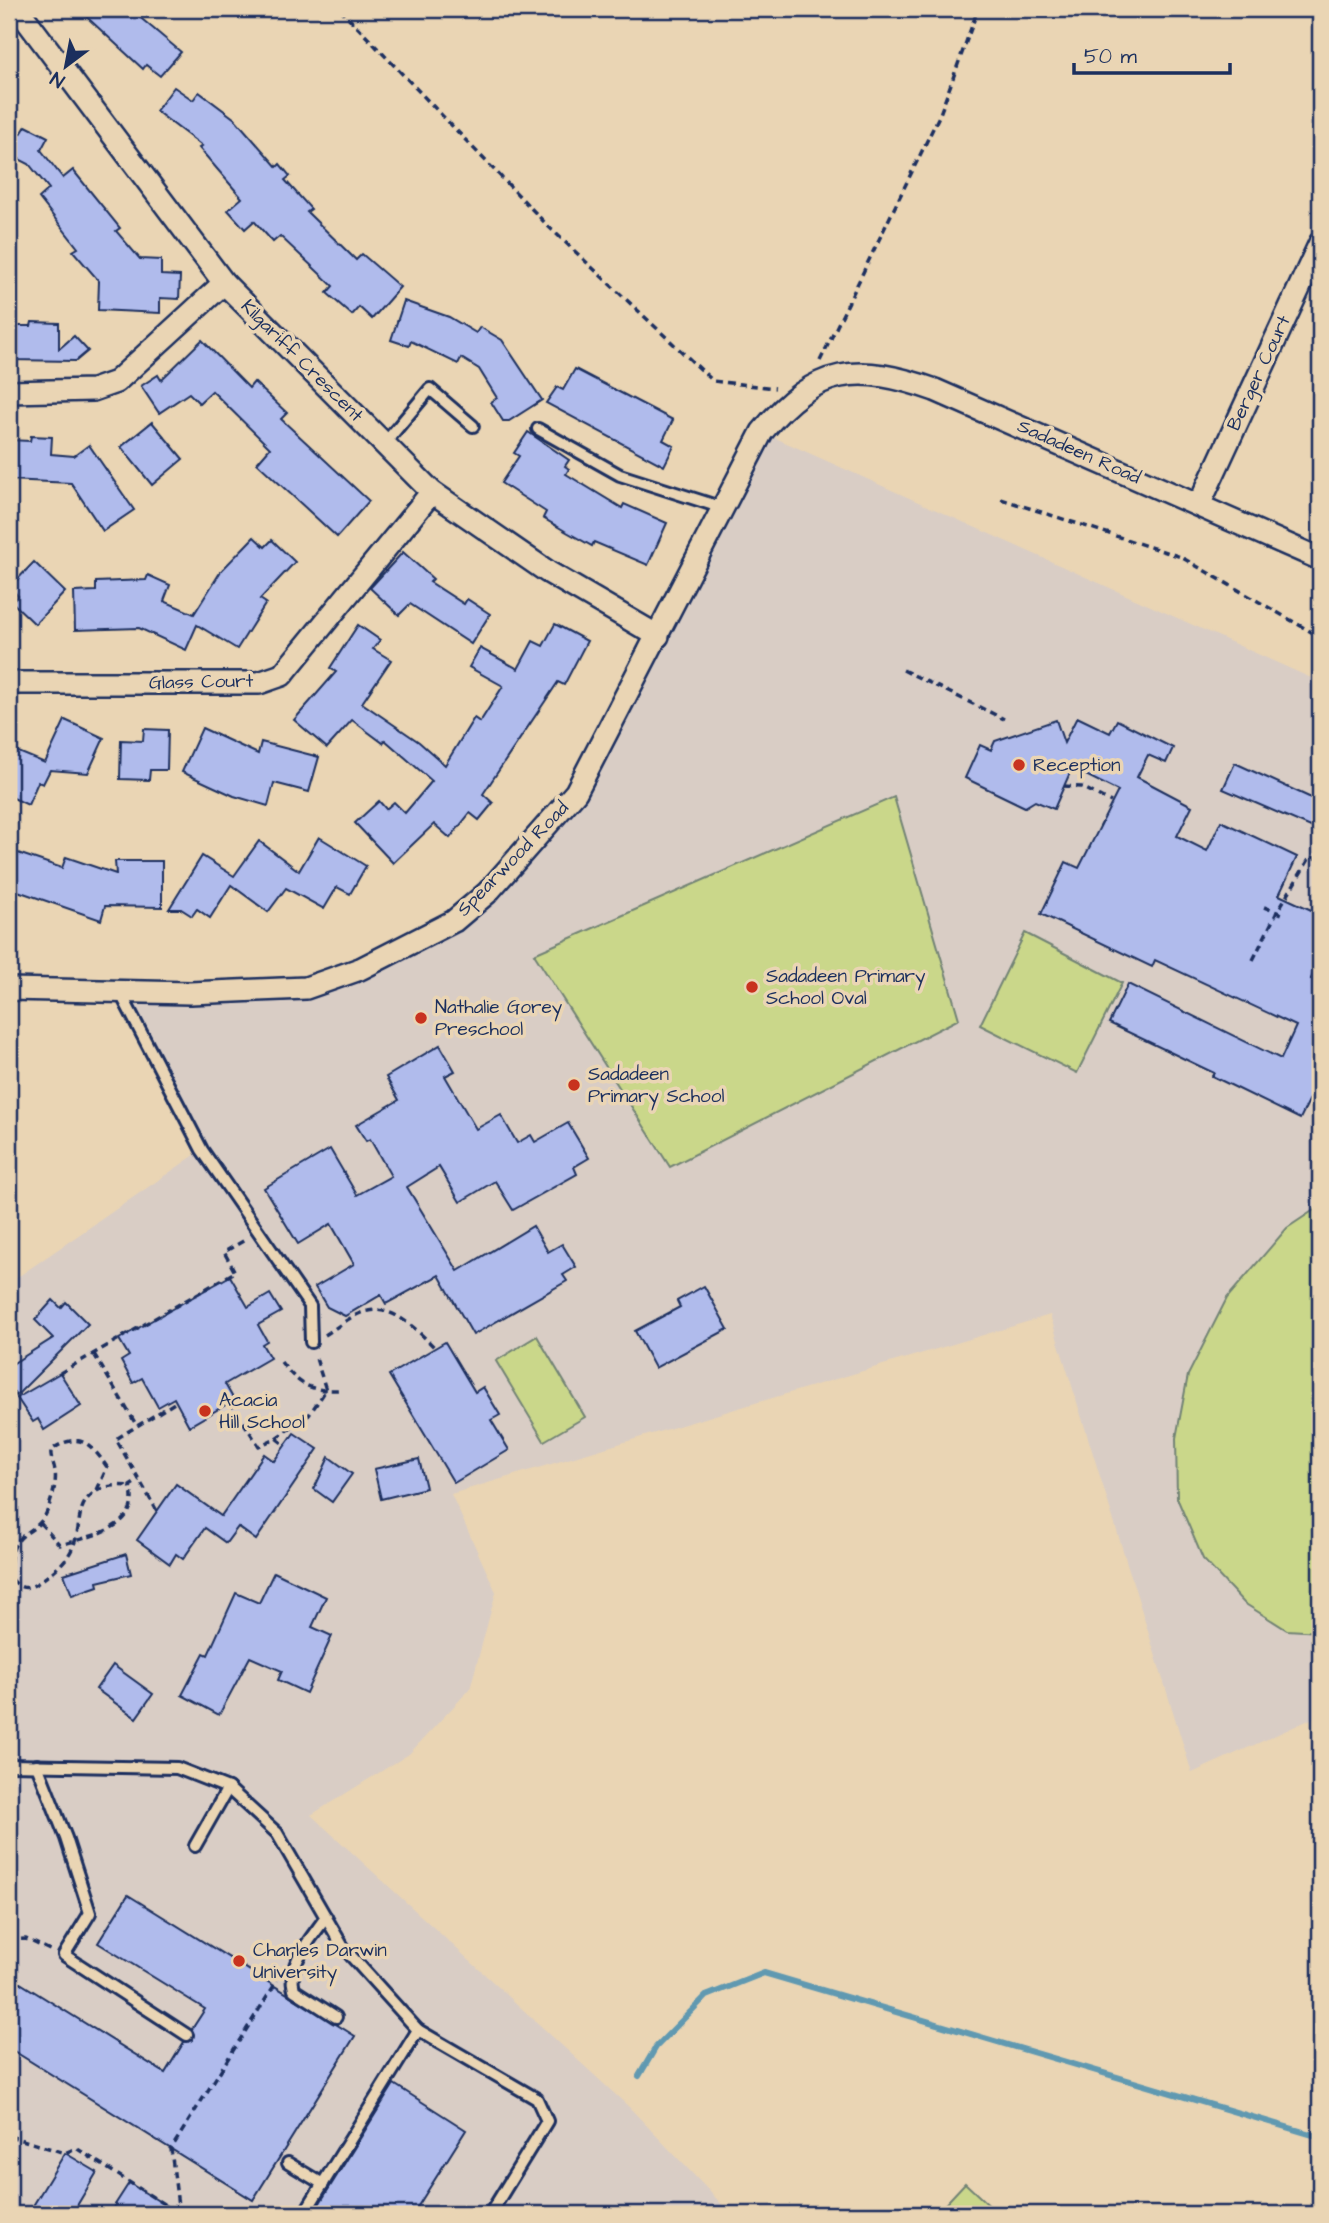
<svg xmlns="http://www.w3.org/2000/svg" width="1329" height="2223" viewBox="0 0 1329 2223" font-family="'Architects Daughter',sans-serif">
	<rect width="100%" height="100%" fill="#ead5b4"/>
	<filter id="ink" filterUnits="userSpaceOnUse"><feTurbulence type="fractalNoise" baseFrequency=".0143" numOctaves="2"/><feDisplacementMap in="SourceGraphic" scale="14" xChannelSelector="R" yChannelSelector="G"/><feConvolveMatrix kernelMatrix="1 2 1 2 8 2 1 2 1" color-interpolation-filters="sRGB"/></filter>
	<g filter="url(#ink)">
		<polygon fill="#d9cdc5" points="762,432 1320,682 1320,1715 1192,1773 1050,1315 451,1494 496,1592 470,1689 409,1754 311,1815 629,2107 731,2214 9,2214 9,1283 202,1150 120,992 306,988 454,921 577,792"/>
		<g fill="#cad78a" stroke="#728374" stroke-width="2">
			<polygon points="894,797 959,1019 670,1167 534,954"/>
			<polygon points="1025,933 1122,983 1077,1073 980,1025"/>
			<polygon points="1320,1206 1320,1632 1287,1630 1244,1603 1203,1559 1177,1498 1176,1438 1188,1375 1227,1298 1287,1228"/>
			<polygon points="537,1336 585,1417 544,1441 496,1361"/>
			<polygon points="965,2183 996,2212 994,2214 936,2214"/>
		</g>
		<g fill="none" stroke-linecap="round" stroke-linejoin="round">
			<polyline stroke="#6099b1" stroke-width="6" points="639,2076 656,2047 706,1996 764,1973 1320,2137"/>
		</g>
		<g fill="#b0bbec" stroke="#1b2f5e" stroke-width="2">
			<polygon points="78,9 130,9 181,52 160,76 146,65 143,69"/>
			<polygon points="174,87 193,100 199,92 235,119 277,167 280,164 290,176 285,180 311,209 307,212 356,260 362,254 400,287 372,319 359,307 352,315 327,293 333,286 280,236 273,242 254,221 245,229 228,210 242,198 199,148 202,146 156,111"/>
			<polygon points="26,126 48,137 41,150 63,178 73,170 120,228 116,231 140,259 161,260 161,275 180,276 179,299 160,298 160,313 98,310 99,281 73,251 78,248 39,198 49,189 29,164 9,154 9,127 21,134"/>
			<polygon points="404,301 449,317 476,333 480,327 502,340 542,400 509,421 503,421 491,402 497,398 479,369 461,358 458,364 411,341 409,346 391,340"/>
			<polygon points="32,322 59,323 59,349 74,336 88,351 76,361 9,360 9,326 31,326"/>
			<polygon points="202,340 249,388 254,382 287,413 281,419 369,501 337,537 257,463 270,448 212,391 199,403 189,393 159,413 141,386 158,375 161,380"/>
			<polygon points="575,369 673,420 663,440 674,446 664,466 546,403 557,387 563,390"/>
			<polygon points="152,422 183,459 152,485 121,447"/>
			<polygon points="528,432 569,460 565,466 569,469 566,474 622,508 624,504 667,523 648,565 594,542 592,546 565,531 543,518 546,512 501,483 519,456 514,453"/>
			<polygon points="31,436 52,437 51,454 74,456 89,445 134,510 103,531 71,483 9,480 9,440 30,441"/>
			<polygon points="254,537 265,547 272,540 295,562 260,599 266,603 237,649 197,625 186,650 139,628 75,630 74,592 96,591 96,582 146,580 148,575 170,585 164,601 194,614 221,571"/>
			<polygon points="403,552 433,579 430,582 464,604 467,599 490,614 471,644 410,604 399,615 370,588"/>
			<polygon points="34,562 65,592 35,624 12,602 18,596 10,587"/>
			<polygon points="555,624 587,641 564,685 558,682 483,794 493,803 479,820 470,813 450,838 434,824 393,863 355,823 379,801 386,809 394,802 405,813 432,781 385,740 383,743 352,720 327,748 294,720 336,672 330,668 358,625 380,640 373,649 391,660 362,703 419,742 445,765 474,718 480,722 503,686 469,667 480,648 518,669 533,641 543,646"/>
			<polygon points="1077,717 1110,733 1117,720 1173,748 1166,763 1148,755 1137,777 1192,806 1177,836 1207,851 1221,821 1297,857 1279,895 1320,914 1320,957 1311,979 1320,983 1320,1078 1300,1119 1212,1076 1214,1073 1109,1023 1128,984 1281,1059 1296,1026 1155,960 1152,967 1041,914 1066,862 1079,868 1118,791 1072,768 1054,809 1035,801 1025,807 965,778 980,745 991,750 995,741 1056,720 1064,743"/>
			<polygon points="65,720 104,738 88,773 50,770 43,784 38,782 28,805 9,796 9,748 45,763"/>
			<polygon points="202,728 258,754 261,742 319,757 309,792 274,783 268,806 234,796 182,772"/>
			<polygon points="144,729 168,730 167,770 150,770 149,780 120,779 121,740 143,741"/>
			<polygon points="1235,763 1320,802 1320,831 1223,789"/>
			<polygon points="319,837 366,866 350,894 337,887 324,909 286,888 268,912 231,885 210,918 197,909 192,916 181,909 169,909 202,856 234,876 259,841 299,871"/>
			<polygon points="9,850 62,868 66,857 116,874 115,861 162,861 162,907 105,906 101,920 9,888"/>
			<polygon points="440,1045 455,1071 445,1076 476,1129 501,1115 517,1143 531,1135 535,1142 568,1123 589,1158 574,1167 577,1174 513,1210 495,1181 460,1202 439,1167 407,1187 458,1271 533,1226 548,1252 562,1244 576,1267 563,1275 567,1281 473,1335 439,1275 386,1304 381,1295 345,1316 327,1307 315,1287 354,1264 331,1224 298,1244 264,1188 330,1149 357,1195 391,1176 370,1139 366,1141 356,1125 399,1100 386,1077"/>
			<polygon points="230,1276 248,1307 270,1294 281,1312 258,1325 267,1341 262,1344 270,1358 225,1384 234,1400 189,1426 174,1398 158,1407 142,1378 133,1383 121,1361 129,1356 119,1339"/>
			<polygon points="704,1286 728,1329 655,1368 635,1331 680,1307 677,1301"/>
			<polygon points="53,1300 61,1308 66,1302 88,1324 16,1396 9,1385 9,1366 53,1338 35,1320"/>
			<polygon points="445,1342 475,1392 483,1387 500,1415 491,1420 509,1450 454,1483 389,1375"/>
			<polygon points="60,1373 81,1406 44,1430 38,1419 33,1422 17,1398"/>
			<polygon points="294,1433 318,1449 256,1540 238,1527 226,1543 205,1528 183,1559 176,1554 170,1564 137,1540 176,1484 221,1516 264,1454 274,1461"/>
			<polygon points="329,1457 352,1474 332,1502 314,1489"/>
			<polygon points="419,1459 426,1488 381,1499 374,1469"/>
			<polygon points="126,1554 131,1574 97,1582 98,1586 72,1595 64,1574"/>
			<polygon points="274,1572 326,1597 312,1627 332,1636 306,1693 278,1680 282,1671 250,1657 219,1715 182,1695 204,1653 208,1655 236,1593 259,1603"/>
			<polygon points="113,1665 153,1694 136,1718 96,1689"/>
			<polygon points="128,1895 355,2036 253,2200 9,2048 9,1976 165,2073 184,2042 193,2040 192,2029 205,2009 98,1943"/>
			<polygon points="394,2084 466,2130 413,2214 313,2214"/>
			<polygon points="65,2153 97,2172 72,2214 28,2214"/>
			<polygon points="129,2183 180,2214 109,2214"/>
		</g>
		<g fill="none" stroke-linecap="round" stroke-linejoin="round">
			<g stroke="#1b2f5e" stroke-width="16">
				<g id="lane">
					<polyline points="538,429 620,475 723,508"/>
					<polyline points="384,444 430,389 473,426"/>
					<polyline points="120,992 202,1150 310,1306 311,1342"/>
					<polyline points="9,1765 177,1768 228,1788 277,1833 343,1947 418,2030 537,2099 547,2121 490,2214"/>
					<polyline points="37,1765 66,1838 90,1913 64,1955 187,2035"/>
					<polyline points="195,1846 228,1788"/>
					<path d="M 326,1917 C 312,1938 286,1964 294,1990 L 336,2017"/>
					<polyline points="288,2163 323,2184"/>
					<polyline points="304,2214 418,2030"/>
				</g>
			</g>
			<g stroke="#1b2f5e" stroke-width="26">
				<g id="street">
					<polyline points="18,9 224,283 432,492 548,572 658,636"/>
					<polyline points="9,392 93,390 116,382 224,283"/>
					<polyline points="1199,505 1320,243"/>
					<polyline points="9,683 259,683 282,675 432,492"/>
					<path d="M 9,989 L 190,993 L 306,988 L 360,969 L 454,921 L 487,893 L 576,792 L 762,432 C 816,366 858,363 935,390 L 1320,559"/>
				</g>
			</g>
			<g stroke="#1b2f5e" stroke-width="3.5" stroke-dasharray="7 5" stroke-linecap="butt">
				<polyline points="340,9 549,227 713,381 775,388"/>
				<polyline points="820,361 940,114 978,9"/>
				<polyline points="1001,499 1181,557 1320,637"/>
				<polyline points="903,670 1004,719"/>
				<polyline points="1064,786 1082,787 1111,802"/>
				<polyline points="1264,907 1285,915"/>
				<polyline points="1253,960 1277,912 1311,856 1320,861"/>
				<path d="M 325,1335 C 338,1327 354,1313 368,1311 C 394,1305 418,1331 434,1347"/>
				<polyline points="94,1354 137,1426"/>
				<path d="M 281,1362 C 299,1385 309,1391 338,1390"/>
				<polyline points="60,1373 235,1272 224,1252 245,1240"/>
				<polyline points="230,1402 259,1446 276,1438 285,1445"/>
				<polyline points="276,1438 309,1415 326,1390 315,1355"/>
				<path d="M 97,1490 L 107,1467 C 90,1442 79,1431 51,1450 C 50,1459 54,1463 55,1471 C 57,1483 52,1498 48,1509 C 37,1540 8,1524 10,1577 C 21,1591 29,1590 42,1580 C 58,1568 71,1558 76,1538 C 80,1524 78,1508 89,1497 C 101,1485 115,1485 130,1486"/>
				<polyline points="157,1511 116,1439 176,1402"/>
				<path d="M 40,1523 L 60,1545 C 90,1536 143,1528 130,1486 L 139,1480"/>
				<polyline points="9,1940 26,1939 50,1950"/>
				<polyline points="9,2136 65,2153 76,2148 179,2214"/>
				<polyline points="179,2214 171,2149 277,1981"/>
			</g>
			<use href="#lane" stroke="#ead5b4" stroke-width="10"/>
			<use href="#street" stroke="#ead5b4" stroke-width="21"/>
		</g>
	</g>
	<g fill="#c8321e" stroke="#ead5b4" stroke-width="2.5">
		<circle cx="1019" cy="765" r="7"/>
		<circle cx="752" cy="987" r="7"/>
		<circle cx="421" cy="1018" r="7"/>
		<circle cx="574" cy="1085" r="7"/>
		<circle cx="205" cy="1411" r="7"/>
		<circle cx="239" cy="1961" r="7"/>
	</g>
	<g text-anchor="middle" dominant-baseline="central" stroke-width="7" stroke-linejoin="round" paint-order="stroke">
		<g font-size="19" fill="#1b2f5e" stroke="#ead5b4">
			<text transform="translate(302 361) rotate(45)">Kilgariff Crescent</text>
			<text transform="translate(1259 373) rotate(-65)">Berger Court</text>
			<text transform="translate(1079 452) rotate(24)">Sadadeen Road</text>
			<text transform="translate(201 682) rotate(-1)">Glass Court</text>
			<text transform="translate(513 859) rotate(-46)">Spearwood Road</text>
		</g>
		<g font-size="19" fill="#1b2f5e" stroke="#ead5b4" text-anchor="start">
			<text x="1033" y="765">Reception</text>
			<text x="766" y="976">Sadadeen Primary<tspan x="766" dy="22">School Oval</tspan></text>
			<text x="435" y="1007">Nathalie Gorey<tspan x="435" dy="22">Preschool</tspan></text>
			<text x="588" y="1074">Sadadeen<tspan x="588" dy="22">Primary School</tspan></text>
			<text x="219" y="1400">Acacia<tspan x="219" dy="22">Hill School</tspan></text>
			<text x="253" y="1950">Charles Darwin<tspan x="253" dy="22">University</tspan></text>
		</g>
	</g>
	<rect width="1329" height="2223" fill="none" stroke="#ead5b4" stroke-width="35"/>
	<rect x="18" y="18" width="1294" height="2188" fill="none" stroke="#1b2f5e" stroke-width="2.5" filter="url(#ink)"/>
	<g transform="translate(66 66) rotate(212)" stroke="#ead5b4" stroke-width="5" paint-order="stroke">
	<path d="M0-5L12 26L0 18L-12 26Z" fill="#1b2f5e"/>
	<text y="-10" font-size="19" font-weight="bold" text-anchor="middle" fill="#1b2f5e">N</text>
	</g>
	<path d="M1074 63v10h156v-10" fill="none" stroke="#1b2f5e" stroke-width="3.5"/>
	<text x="1084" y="63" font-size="21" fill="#1b2f5e" stroke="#ead5b4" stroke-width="5" paint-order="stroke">50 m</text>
</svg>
